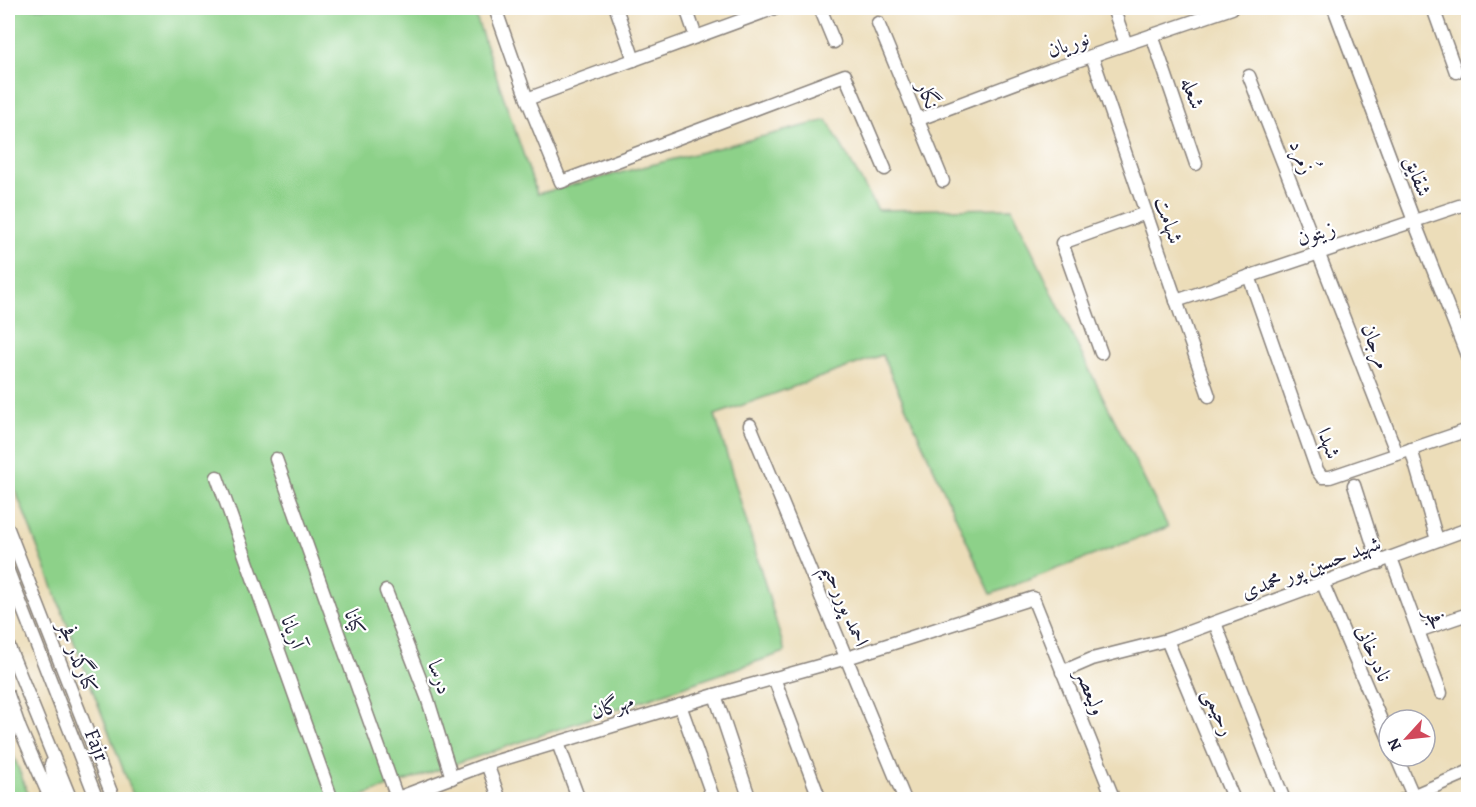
<svg xmlns="http://www.w3.org/2000/svg" width="1476" height="807" viewBox="0 0 1476 807" font-family="Alegreya,Amiri,serif">
	<rect width="100%" height="100%" fill="#fff"/>
	<filter id="ink" filterUnits="userSpaceOnUse"><feTurbulence type="fractalNoise" baseFrequency=".0167" numOctaves="2"/><feDisplacementMap in="SourceGraphic" scale="12" xChannelSelector="R" yChannelSelector="G"/><feConvolveMatrix kernelMatrix="1 2 1 2 8 2 1 2 1" color-interpolation-filters="sRGB"/></filter>
	<filter id="wash" filterUnits="userSpaceOnUse"><feTurbulence type="fractalNoise" baseFrequency=".008" numOctaves="4" result="noise"/><feDisplacementMap in="SourceGraphic" scale="24" xChannelSelector="R" yChannelSelector="G"/><feGaussianBlur stdDeviation="1.35" result="paint"/><feColorMatrix in="noise" values="0 0 0 0 0 0 0 0 0 0 0 0 0 0 0 0 0 1.4 0 .05"/><feComposite in="paint" operator="in"/></filter>
	<g filter="url(#wash)">
		<rect width="100%" height="100%" fill="#ecddb9"/>
		<g fill="#8dd189" stroke="#587a62" stroke-width="1.5">
			<polygon points="8,8 473,8 537,194 827,120 878,210 1012,208 1075,341 1168,527 991,594 882,355 715,415 785,652 353,799 135,800 8,471"/>
			<polygon points="8,741 30,799 8,799"/>
		</g>
	</g>
	<g filter="url(#ink)">
		<g fill="none" stroke-linecap="round" stroke-linejoin="round">
			<g stroke="#87807a" stroke-width="15">
				<g id="minor">
					<polyline points="495,8 527,99 561,182 845,75 885,169"/>
					<polyline points="616,8 634,60"/>
					<polyline points="686,8 696,37"/>
					<polyline points="820,8 834,42"/>
					<polyline points="1113,8 1126,44"/>
					<polyline points="1334,8 1414,221 1468,358"/>
					<polyline points="1433,8 1456,72"/>
					<polyline points="878,23 943,181"/>
					<polyline points="1152,35 1196,164"/>
					<polyline points="1092,56 1209,396"/>
					<polyline points="1249,76 1397,454"/>
					<polyline points="527,99 775,8"/>
					<polyline points="917,120 1050,70 1232,8"/>
					<polyline points="1249,276 1317,470 1322,477 1330,477 1468,430"/>
					<polyline points="1176,301 1468,203"/>
					<polyline points="1101,353 1062,243 1146,213"/>
					<polyline points="750,425 905,800"/>
					<polyline points="1411,449 1437,540"/>
					<polyline points="276,459 397,798"/>
					<polyline points="217,477 332,800"/>
					<polyline points="1354,485 1379,563"/>
					<polyline points="8,529 114,800"/>
					<polyline points="1391,558 1441,693"/>
					<polyline points="8,571 97,800"/>
					<polyline points="1323,584 1389,739"/>
					<polyline points="386,591 427,697 452,778"/>
					<polyline points="1215,623 1284,800"/>
					<polyline points="1418,631 1468,614"/>
					<polyline points="1167,640 1234,800"/>
					<polyline points="8,645 71,800"/>
					<polyline points="1062,672 1092,659 1167,640 1468,529"/>
					<polyline points="774,678 820,800"/>
					<polyline points="8,695 20,729 51,800"/>
					<polyline points="715,695 750,800"/>
					<polyline points="680,705 714,800"/>
					<polyline points="558,743 579,800"/>
					<polyline points="1396,756 1415,800"/>
					<polyline points="51,764 57,800"/>
					<polyline points="487,764 500,800"/>
					<polyline points="392,800 487,764 715,695 847,658 1033,598 1114,800"/>
					<polyline points="1403,800 1468,772"/>
				</g>
			</g>
			<use href="#minor" stroke="#fff" stroke-width="12"/>
		</g>
	</g>
	<g text-anchor="middle" dominant-baseline="central" stroke-width="4.5" stroke-linejoin="round" paint-order="stroke">
		<g font-size="21" fill="#22223b" stroke="#fff">
			<text transform="translate(1068 44) rotate(-19)">نوریان</text>
			<text transform="translate(1193 93) rotate(71)">شعله</text>
			<text transform="translate(928 95) rotate(68)">نگار</text>
			<text transform="translate(1302 157) rotate(68)">زُمرد</text>
			<text transform="translate(1418 176) rotate(70)">شقایق</text>
			<text transform="translate(1169 220) rotate(71)">شهامت</text>
			<text transform="translate(1316 233) rotate(-18)">زیتون</text>
			<text transform="translate(1376 346) rotate(69)">مرجان</text>
			<text transform="translate(1329 443) rotate(69)">شهدا</text>
			<text transform="translate(1311 567) rotate(-20)">شهید حسین پور محمدی</text>
			<text transform="translate(846 605) rotate(67)">احمد پوررحیم</text>
			<text transform="translate(1435 619) rotate(70)">فجر</text>
			<text transform="translate(355 622) rotate(70)">کیانا</text>
			<text transform="translate(293 632) rotate(70)">آریانا</text>
			<text transform="translate(1374 653) rotate(67)">نادرخانی</text>
			<text transform="translate(78 657) rotate(69)">کنارگذر فجر</text>
			<text transform="translate(440 677) rotate(70)">درسا</text>
			<text transform="translate(1091 692) rotate(68)">ولیعصر</text>
			<text transform="translate(612 706) rotate(-17)">مهرگان</text>
			<text transform="translate(1219 712) rotate(67)">رحیمی</text>
			<text transform="translate(97 745) rotate(68)">Fajr</text>
		</g>
	</g>
	<rect width="1476" height="807" fill="none" stroke="#fff" stroke-width="30"/>
	<g transform="translate(1407 738) rotate(243)"><circle r="28" fill="#ffffff" stroke="#a7a7b1" stroke-width="1.5"/>
	<path d="M0-4.5L10 22L0 15L-10 22Z" fill="#d1495b"/>
	<text y="-9" font-size="16" font-weight="bold" text-anchor="middle" fill="#22223b">N</text>
	</g>
</svg>
